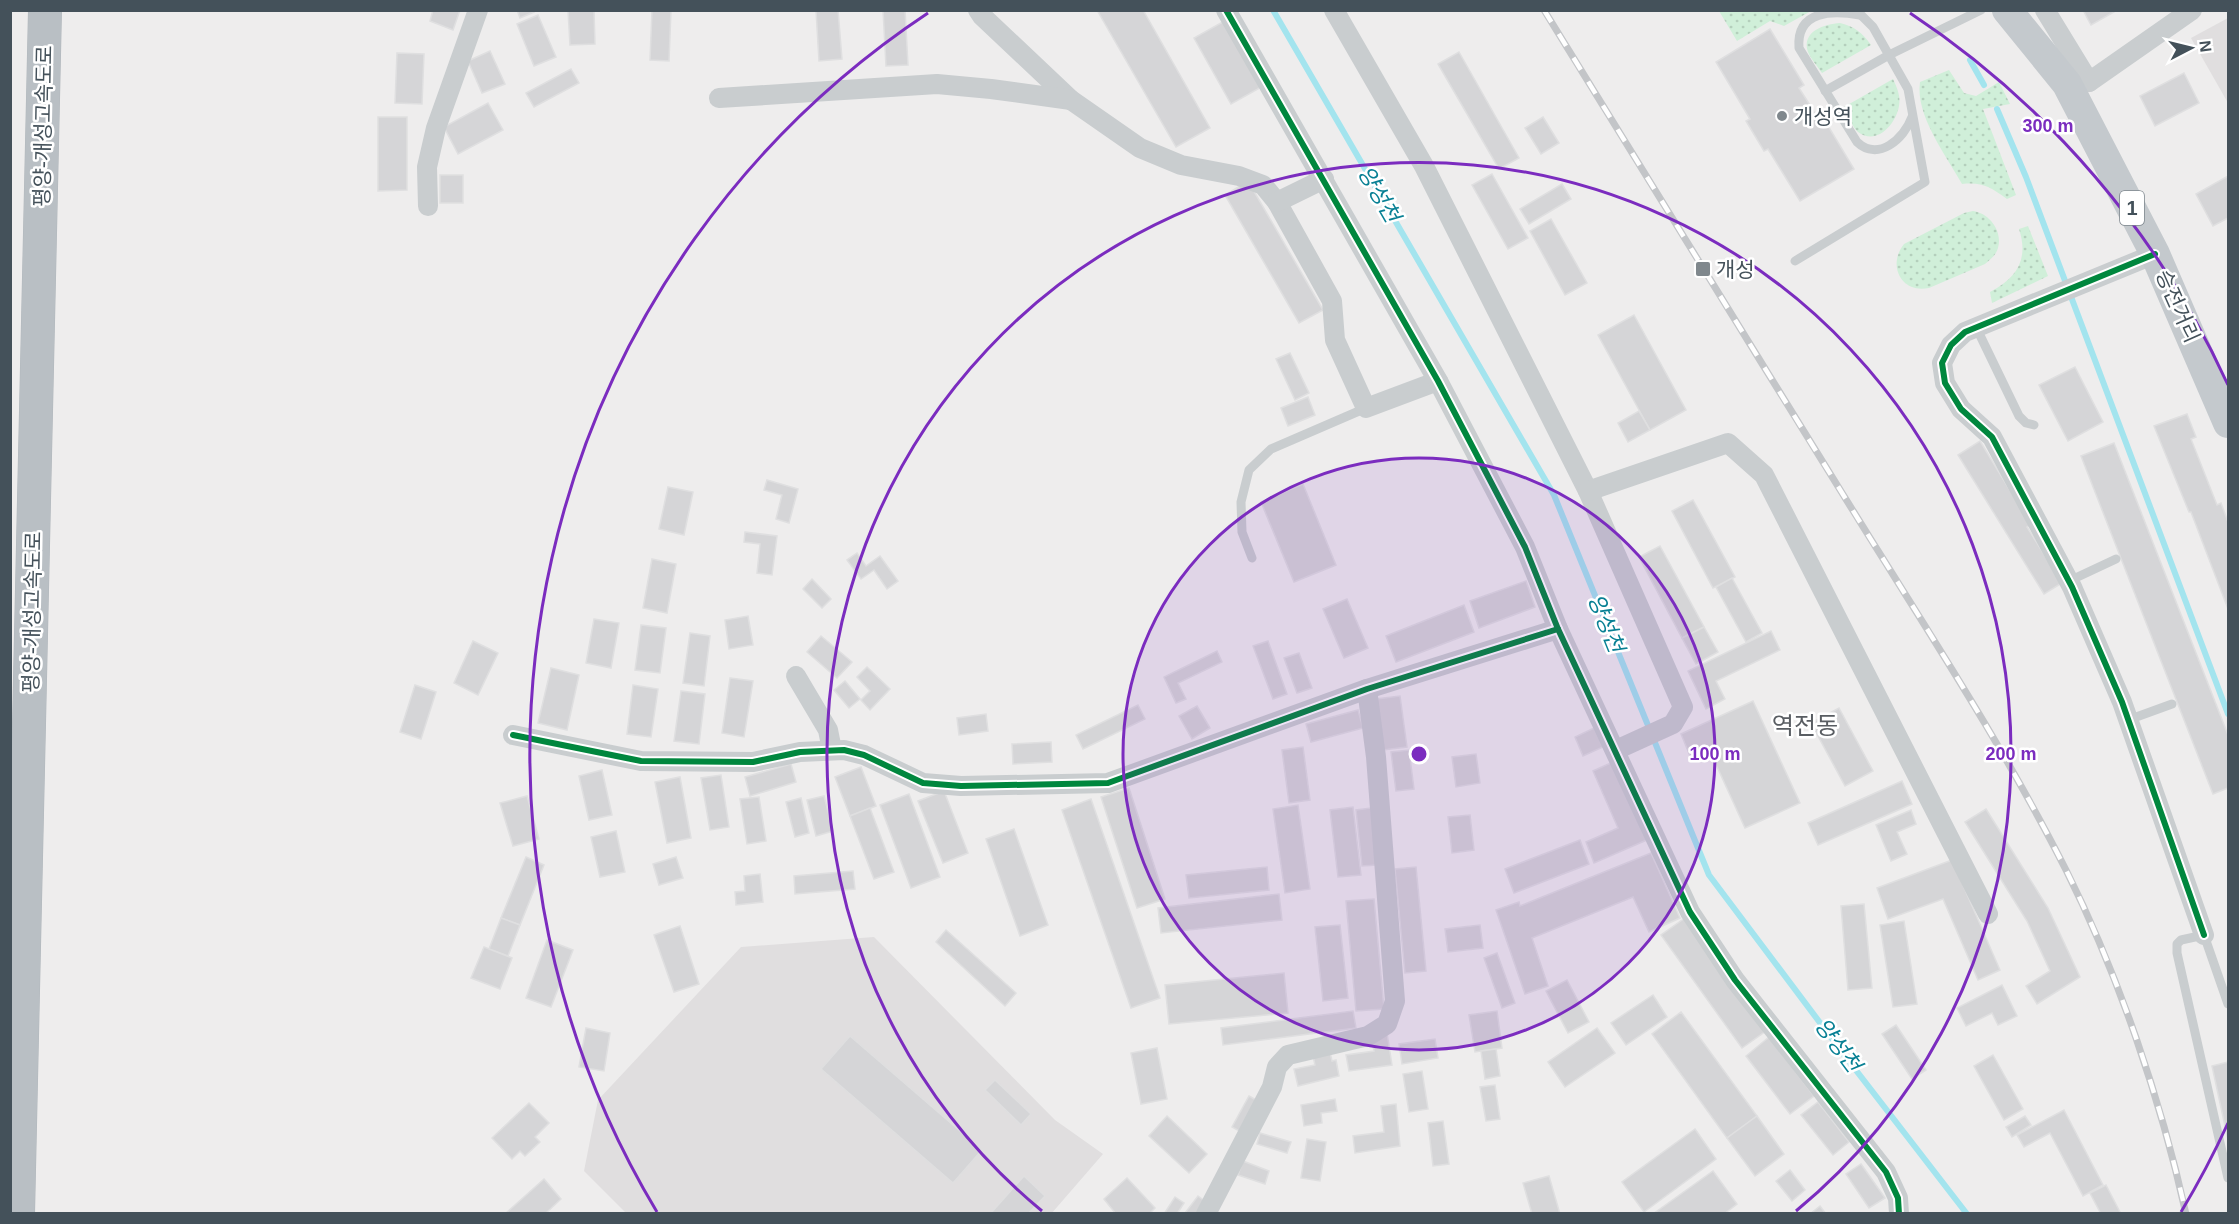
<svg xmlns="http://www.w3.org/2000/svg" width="2239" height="1224" viewBox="0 0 2239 1224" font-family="Arial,'Noto Sans KR',sans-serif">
	<defs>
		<pattern id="grass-dots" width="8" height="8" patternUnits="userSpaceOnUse" patternTransform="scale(1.5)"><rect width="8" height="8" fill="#d0efd9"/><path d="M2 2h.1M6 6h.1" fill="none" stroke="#b4cfbc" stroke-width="1.8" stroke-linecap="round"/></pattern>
	</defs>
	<rect width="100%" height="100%" fill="#eeeded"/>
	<g fill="#e0dedf">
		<polygon points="2228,18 2228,103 2191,38"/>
		<polygon points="874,937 1055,1120 1103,1154 1051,1214 626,1213 584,1171 598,1100 741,947"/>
	</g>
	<g fill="url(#grass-dots)">
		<polygon points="1719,11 1811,11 1784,26 1770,21 1737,41"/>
		<path d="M 1840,23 C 1855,27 1862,32 1871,45 L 1822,73 C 1818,67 1811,59 1808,52 C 1801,31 1825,24 1840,23 Z"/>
		<path d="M 1949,70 L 1964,93 L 1976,96 L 1999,82 L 2010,104 L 1983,109 L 2016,195 L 2007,199 C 1990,187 1983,182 1962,184 C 1946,155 1915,115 1920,82 Z"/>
		<path d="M 1893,79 C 1897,88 1901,96 1899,106 C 1896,124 1877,146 1858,132 C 1852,127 1848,115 1844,107 Z"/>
		<path d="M 1973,211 C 1989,213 2003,231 1998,248 C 1996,255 1991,259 1985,264 L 1929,288 C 1901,294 1887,265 1904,244 L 1964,213 Z"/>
		<path d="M 2028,226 L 2048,276 L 1992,303 L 1990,292 C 2017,278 2029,259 2019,229 Z"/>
	</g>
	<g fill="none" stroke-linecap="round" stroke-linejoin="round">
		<g stroke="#a3e4ee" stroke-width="6">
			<polyline points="1273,10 1554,495 1709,875 1845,1056 1967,1214"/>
			<polyline points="1970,60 1984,85"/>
			<polyline points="1997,109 2026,177 2228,714"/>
		</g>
	</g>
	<g fill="#d5d5d7" stroke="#dfdfe0" stroke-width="1.5">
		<polygon points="433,10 460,10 453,30 430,21"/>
		<polygon points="517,10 533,10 534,12 520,18"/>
		<polygon points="568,10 594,10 595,44 570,45"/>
		<polygon points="652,10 671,10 669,61 650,60"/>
		<polygon points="816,10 838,10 842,59 819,61"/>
		<polygon points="883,10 905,10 908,65 886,66"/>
		<polygon points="1097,10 1143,10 1210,128 1176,147"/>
		<polygon points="2083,10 2113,10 2114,12 2091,25"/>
		<polygon points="538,15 556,57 534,66 517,24"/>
		<polygon points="1228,19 1265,85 1231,104 1194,38"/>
		<polygon points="1770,29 1804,85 1799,88 1808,102 1817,117 1821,114 1854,169 1800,201 1768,149 1764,151 1746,121 1750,119 1716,62"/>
		<polygon points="490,51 505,84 482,93 468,61"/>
		<polygon points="1459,52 1519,158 1499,169 1438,64"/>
		<polygon points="397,53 424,54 422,104 395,103"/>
		<polygon points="571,69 579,83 534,107 526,93"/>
		<polygon points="2184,73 2199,103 2155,126 2140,96"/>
		<polygon points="488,103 503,130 458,154 444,127"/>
		<polygon points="378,117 407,117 407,190 378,191"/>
		<polygon points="1543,117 1559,143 1541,154 1525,128"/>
		<polygon points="1492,174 1528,238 1508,249 1472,185"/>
		<rect x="440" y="175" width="23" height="28"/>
		<polygon points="2228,176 2228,218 2213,226 2196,194"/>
		<polygon points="1248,181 1323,310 1299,323 1225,195"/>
		<polygon points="1562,184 1571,199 1529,224 1520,209"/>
		<polygon points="1551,219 1587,283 1565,295 1530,231"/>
		<polygon points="1634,315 1686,410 1650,430 1598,335"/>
		<polygon points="1290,353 1309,393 1295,400 1276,359"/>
		<polygon points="2075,367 2103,422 2068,441 2039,385"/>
		<polygon points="1308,397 1315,415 1288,426 1281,408"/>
		<polygon points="1639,411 1650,430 1628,442 1618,423"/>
		<polygon points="2187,414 2196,437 2191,439 2217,505 2221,503 2228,522 2228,609 2191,512 2189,512 2154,426"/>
		<polygon points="1980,441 2031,525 2027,527 2062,583 2044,594 1958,455"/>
		<polygon points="2114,443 2228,735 2228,788 2213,794 2081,456"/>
		<polygon points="767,480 798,489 789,523 776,519 782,495 764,490"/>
		<polygon points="1303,484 1336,565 1294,582 1261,502"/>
		<polygon points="668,487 693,492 684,535 659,529"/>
		<polygon points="1693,500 1735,577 1713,588 1672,511"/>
		<polygon points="745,532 777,536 772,575 757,573 760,544 744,542"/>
		<polygon points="1660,546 1704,627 1682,638 1639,557"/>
		<polygon points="857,553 866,566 880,556 898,581 887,589 874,570 861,579 847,560"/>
		<polygon points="652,559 676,564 667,613 643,608"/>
		<polygon points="1732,578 1762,633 1746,642 1716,587"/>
		<polygon points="812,579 831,599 822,608 803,589"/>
		<polygon points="1526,581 1535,607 1479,628 1470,601"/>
		<polygon points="1347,599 1368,648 1344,658 1323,609"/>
		<polygon points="1464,605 1474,632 1396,662 1386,636"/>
		<polygon points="748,616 753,645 729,649 725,620"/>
		<polygon points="594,619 619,623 611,668 586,663"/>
		<polygon points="641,625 666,628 660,673 635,670"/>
		<polygon points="1704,627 1718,652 1696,664 1682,638"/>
		<polygon points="1771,631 1780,650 1716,681 1725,699 1706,709 1688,671"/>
		<polygon points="690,633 710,636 704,686 683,683"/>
		<polygon points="821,636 852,662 837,678 807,652"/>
		<polygon points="473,641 498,653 478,695 454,683"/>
		<polygon points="1268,641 1287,694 1273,699 1253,646"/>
		<polygon points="1217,651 1222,662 1178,683 1186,699 1176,703 1164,677"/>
		<polygon points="1299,653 1312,688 1297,693 1284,658"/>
		<polygon points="867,667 890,689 870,710 861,700 870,691 857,677"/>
		<polygon points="551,668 579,675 567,730 538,723"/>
		<polygon points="730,678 753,681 744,737 722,733"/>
		<polygon points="845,681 860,699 849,708 834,690"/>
		<polygon points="415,685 436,692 421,739 400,732"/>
		<polygon points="633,685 658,689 651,737 627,734"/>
		<polygon points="681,691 705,694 699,744 674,741"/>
		<polygon points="1400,696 1407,747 1383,750 1376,699"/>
		<polygon points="1753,701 1800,803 1745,828 1708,747 1690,756 1681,734"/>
		<polygon points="1138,705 1145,719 1083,749 1076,735"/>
		<polygon points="1197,706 1210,728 1192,739 1179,716"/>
		<polygon points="1839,708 1873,771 1845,786 1811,723"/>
		<polygon points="1358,710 1363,728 1311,742 1306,724"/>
		<polygon points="986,714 988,731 959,735 957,718"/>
		<polygon points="1594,728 1603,747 1583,756 1575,737"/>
		<polygon points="1051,742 1052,762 1013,764 1012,744"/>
		<polygon points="1303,747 1310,800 1289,803 1282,750"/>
		<polygon points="1409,750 1414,789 1396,791 1391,752"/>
		<polygon points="1476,754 1480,783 1456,787 1452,757"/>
		<polygon points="1615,761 1649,839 1594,863 1586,842 1618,828 1593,771"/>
		<polygon points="791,764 796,782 750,796 745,777"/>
		<polygon points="861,767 876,806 850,816 835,777"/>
		<polygon points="602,770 612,815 589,820 579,776"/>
		<polygon points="721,775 729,827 710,830 701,778"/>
		<polygon points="680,777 691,838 667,843 655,782"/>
		<polygon points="1902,781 1912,804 1818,845 1808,823"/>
		<polygon points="1129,788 1165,899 1137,908 1101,797"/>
		<polygon points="944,791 968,853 943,863 918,801"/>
		<polygon points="909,794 940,877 911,888 880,805"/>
		<polygon points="527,796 539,839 513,846 500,803"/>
		<polygon points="824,796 833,831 816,836 807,800"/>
		<polygon points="759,797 766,841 747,844 740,799"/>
		<polygon points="801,798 809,833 795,837 786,802"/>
		<polygon points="1091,799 1160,998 1131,1008 1062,810"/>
		<polygon points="1298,805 1310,889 1285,893 1273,809"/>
		<polygon points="1353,807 1361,875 1338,877 1330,810"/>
		<polygon points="870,808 894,872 874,879 850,816"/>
		<polygon points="1371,808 1377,865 1362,866 1356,810"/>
		<polygon points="1986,809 2048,908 2080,977 2037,1004 2026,986 2050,971 2027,921 1965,822"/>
		<polygon points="1911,810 1916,824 1897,832 1907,854 1891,861 1876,825"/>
		<polygon points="1470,815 1474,850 1452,853 1448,817"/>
		<polygon points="1014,829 1048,925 1020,936 986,839"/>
		<polygon points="616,831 625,872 600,877 591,837"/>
		<polygon points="1580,840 1589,864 1514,893 1505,869"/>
		<polygon points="1651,853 1680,918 1649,932 1633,897 1532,938 1548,986 1525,994 1496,910 1519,902 1520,906"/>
		<polygon points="526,857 544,865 520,925 501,918"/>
		<polygon points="676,857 683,878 659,885 653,864"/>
		<polygon points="1952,860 2000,970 1978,980 1943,899 1888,919 1877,888"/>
		<polygon points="1267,867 1269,890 1189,898 1186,875"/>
		<polygon points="1416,867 1426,971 1405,973 1395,869"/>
		<polygon points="853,871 855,889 795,894 794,876"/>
		<polygon points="760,874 763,902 736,905 735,892 745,891 744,876"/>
		<polygon points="1279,894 1282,920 1161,933 1158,908"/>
		<polygon points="1374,899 1384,1009 1356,1011 1346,901"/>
		<polygon points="1864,904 1872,988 1848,990 1841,906"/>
		<polygon points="501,918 520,925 508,956 489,949"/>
		<polygon points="1685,918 1766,1031 1742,1048 1661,935"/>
		<polygon points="1904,921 1917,1004 1893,1007 1880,925"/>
		<polygon points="1340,925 1348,998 1323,1001 1315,927"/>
		<polygon points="1480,925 1483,948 1448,952 1445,929"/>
		<polygon points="680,926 699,984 674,992 654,935"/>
		<polygon points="946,930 1016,993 1005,1006 936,942"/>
		<polygon points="547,940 573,950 551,1007 526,998"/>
		<polygon points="484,947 512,958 500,989 471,978"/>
		<polygon points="1497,953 1515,1003 1502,1008 1484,958"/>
		<polygon points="1284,973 1288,1013 1169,1024 1165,985"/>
		<polygon points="1567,980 1589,1022 1568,1033 1546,991"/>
		<polygon points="2002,985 2017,1016 1998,1025 1992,1013 1966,1026 1957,1008"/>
		<polygon points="1653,995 1667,1017 1626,1045 1611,1023"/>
		<polygon points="1353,1011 1356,1028 1223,1045 1221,1028"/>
		<polygon points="1497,1011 1502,1048 1475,1052 1469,1015"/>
		<polygon points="1681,1012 1757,1116 1727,1138 1652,1034"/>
		<polygon points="1896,1025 1926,1070 1912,1079 1882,1034"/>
		<polygon points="586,1028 610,1033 604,1071 579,1067"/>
		<polygon points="1597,1028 1615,1053 1565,1087 1548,1062"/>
		<polygon points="1387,1033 1392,1065 1349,1071 1346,1055 1374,1051 1371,1035"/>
		<polygon points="850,1036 982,1150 953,1183 821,1069"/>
		<polygon points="1769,1037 1814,1096 1790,1114 1746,1056"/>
		<polygon points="1435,1039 1438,1058 1402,1064 1399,1044"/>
		<polygon points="1157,1048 1167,1099 1141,1104 1131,1053"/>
		<polygon points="1329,1048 1332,1061 1336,1060 1339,1076 1298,1086 1294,1069 1315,1065 1312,1052"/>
		<polygon points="1496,1049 1500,1076 1485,1079 1481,1051"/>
		<polygon points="1993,1055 2023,1109 2004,1120 1974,1066"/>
		<polygon points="2228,1062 2228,1140 2212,1066"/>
		<polygon points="1422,1071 1428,1109 1409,1112 1403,1074"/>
		<polygon points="995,1080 1031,1114 1021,1125 985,1090"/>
		<polygon points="1495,1085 1500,1119 1486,1121 1480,1087"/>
		<polygon points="1249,1096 1260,1102 1243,1133 1232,1127"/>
		<polygon points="1335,1099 1337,1111 1321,1113 1322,1123 1304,1126 1301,1105"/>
		<polygon points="1818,1102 1849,1142 1833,1155 1801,1115"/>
		<polygon points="529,1103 549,1123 535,1137 540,1142 525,1156 520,1151 512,1159 492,1138"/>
		<polygon points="1396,1104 1400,1146 1355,1153 1353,1136 1384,1132 1381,1106"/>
		<polygon points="2064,1110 2103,1185 2083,1196 2050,1133 2024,1147 2017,1135"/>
		<polygon points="1167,1116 1207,1154 1189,1173 1149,1136"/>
		<polygon points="1757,1116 1784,1154 1755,1176 1727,1138"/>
		<polygon points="2025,1116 2031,1125 2012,1137 2006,1127"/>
		<polygon points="1443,1121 1449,1164 1433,1166 1428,1123"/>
		<polygon points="1695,1129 1716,1159 1644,1212 1622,1182"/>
		<polygon points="1260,1133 1291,1142 1287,1153 1257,1144"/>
		<polygon points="1307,1139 1326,1142 1320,1181 1301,1178"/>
		<polygon points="1243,1161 1269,1171 1265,1184 1238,1175"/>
		<polygon points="1861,1164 1885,1198 1869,1208 1846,1174"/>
		<polygon points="1790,1170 1805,1190 1792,1201 1776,1181"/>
		<polygon points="1713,1171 1737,1204 1724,1214 1653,1214"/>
		<polygon points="1024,1176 1045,1196 1028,1214 990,1214"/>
		<polygon points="1549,1176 1560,1214 1532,1214 1523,1183"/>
		<polygon points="1127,1178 1155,1208 1149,1214 1116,1214 1104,1199"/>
		<polygon points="544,1179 561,1199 545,1214 505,1214"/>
		<polygon points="2106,1185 2121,1214 2101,1214 2090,1193"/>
		<polygon points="1198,1196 1206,1202 1197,1214 1185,1213"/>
		<polygon points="1175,1197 1184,1203 1177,1214 1164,1214"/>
		<polygon points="1820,1206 1826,1214 1810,1214"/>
	</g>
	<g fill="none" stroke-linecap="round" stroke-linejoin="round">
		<g stroke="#b2b8bd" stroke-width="34">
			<polyline id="highway" points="18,1214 45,10"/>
		</g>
		<g stroke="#c9cdcf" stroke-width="9">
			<path d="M 1860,15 C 1833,10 1796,10 1799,48 L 1857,142 C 1878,162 1904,139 1912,117"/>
			<polyline points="1825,91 1889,55 1981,10"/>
			<polyline points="1795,261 1925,182 1908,89 1873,27 1856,10"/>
			<polyline points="1976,327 2019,416 2026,423 2034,425"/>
			<polyline points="1252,558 1242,532 1241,502 1249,470 1271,449 1366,408"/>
			<polyline points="2069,581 2116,559"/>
			<polyline points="2128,720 2172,704"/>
			<polyline points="2228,1004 2204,935 2181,940 2177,944 2177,953 2228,1178"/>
		</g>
		<g stroke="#c9cdcf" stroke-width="20">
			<polyline points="978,10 982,16 1071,100 1140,148 1181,165 1239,176 1263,185 1277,202 1332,301 1335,340 1366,408 1438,381"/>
			<polyline points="1226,10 1438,381 1525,547 1558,629 1690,912 1735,980 1886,1172 1898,1198 1899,1214"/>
			<polyline points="1334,10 1424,166 1588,491 1683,707 1673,724 1616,750"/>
			<polyline points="2045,10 2089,82 2076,83"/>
			<polyline points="2089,82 2192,10"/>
			<polyline points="719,98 937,84 991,89 1071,100"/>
			<polyline points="1277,202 1324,179"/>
			<polyline points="428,206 427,167 436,128 478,10"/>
			<polyline points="2155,254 1965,332 1951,345 1942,363 1945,383 1961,409 1992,437 2072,587 2122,702 2204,935"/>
			<polyline points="1588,491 1728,443 1764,475 1988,914"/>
			<polyline points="796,676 828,730 832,750"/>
			<polyline points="513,735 641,761 753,762 800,752 844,750 864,755 923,783 961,786 1108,783 1367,689 1558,629"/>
			<polyline points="1206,1214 1272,1087 1277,1067 1288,1055 1368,1036 1387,1024 1395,1001 1376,757 1367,689"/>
		</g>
		<polyline stroke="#c4c9cd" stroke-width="30" points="2007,10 2067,84 2155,254 2228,423"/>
		<use href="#highway" stroke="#b9bfc4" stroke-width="33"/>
		<g stroke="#c3c5c8" stroke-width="7">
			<path id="rail" d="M 1544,10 C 1647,177 1749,343 1852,509 C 1925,627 2003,745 2066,870 C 2118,974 2161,1100 2186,1214"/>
		</g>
		<use href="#rail" stroke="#fff" stroke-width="4.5" stroke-dasharray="14" stroke-linecap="butt"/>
		<g stroke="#fff" stroke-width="10">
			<g id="cycleway">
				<polyline points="1226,10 1438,381 1525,547 1558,629 1690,912 1735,980 1886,1172 1898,1198 1899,1214"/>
				<polyline points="2155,254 1965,332 1951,345 1942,363 1945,383 1961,409 1992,437 2072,587 2122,702 2204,935"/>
				<polyline points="513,735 641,761 753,762 800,752 844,750 864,755 923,783 961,786 1108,783 1367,689 1558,629"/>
			</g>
		</g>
		<use href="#cycleway" stroke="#00873e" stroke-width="6"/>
	</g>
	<circle cx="1419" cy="754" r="296" fill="#7b2cbf" fill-opacity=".12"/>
	<g fill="none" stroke="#7b2cbf" stroke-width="3">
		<circle cx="1419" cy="754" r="296"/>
		<path d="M1042 1211A592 592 0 1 1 1796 1211"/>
		<path d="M2228 1123A889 889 0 0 1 2181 1212M657 1212A889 889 0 0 1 928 13M1910 13A889 889 0 0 1 2228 385"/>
	</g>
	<g fill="#80888d" stroke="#fff" stroke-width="2">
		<circle cx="1782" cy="116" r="6"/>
		<rect x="1695" y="261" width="16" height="16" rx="3"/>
	</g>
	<g text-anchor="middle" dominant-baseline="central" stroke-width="5" stroke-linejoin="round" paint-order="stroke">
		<rect fill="#fff" stroke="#7c858c" stroke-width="1.5" x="2120" y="191" width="24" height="34" rx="4.5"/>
		<g font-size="20" font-weight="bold" fill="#44515a">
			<text x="2132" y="208">1</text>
		</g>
		<g font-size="21" fill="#44515a" stroke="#fff" text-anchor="start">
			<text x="1794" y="116">개성역</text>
			<text x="1716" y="269">개성</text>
		</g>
		<g font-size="21" fill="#44515a" stroke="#fff">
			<text transform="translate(43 126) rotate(-89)">평양-개성고속도로</text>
			<text transform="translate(2178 306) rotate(66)">승전거리</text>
			<text transform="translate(32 612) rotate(-89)">평양-개성고속도로</text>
		</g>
		<g font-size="22" font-style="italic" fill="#088094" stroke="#fff">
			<text transform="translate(1379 194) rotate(60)">양성천</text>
			<text transform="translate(1606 623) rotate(68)">양성천</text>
			<text transform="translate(1838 1045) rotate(53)">양성천</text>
		</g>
		<g font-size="24" fill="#595d62" stroke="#fff">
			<text x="1805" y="725">역전동</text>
		</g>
	</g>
	<circle cx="1419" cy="754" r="9" fill="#7b2cbf" stroke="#fff" stroke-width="3"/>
	<g font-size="18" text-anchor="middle" font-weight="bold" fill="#7b2cbf" stroke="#fff" stroke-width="5" stroke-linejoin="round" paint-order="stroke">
		<text x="2048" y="132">300 m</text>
		<text x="1715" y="760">100 m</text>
		<text x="2011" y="760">200 m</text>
	</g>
	<rect width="2239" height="1224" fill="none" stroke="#44515a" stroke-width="24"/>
	<g transform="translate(2191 48) rotate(83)" stroke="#ffffff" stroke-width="4.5" paint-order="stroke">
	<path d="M0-4.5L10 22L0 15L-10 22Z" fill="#44515a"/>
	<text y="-9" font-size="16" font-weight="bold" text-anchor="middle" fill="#44515a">N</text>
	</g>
</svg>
